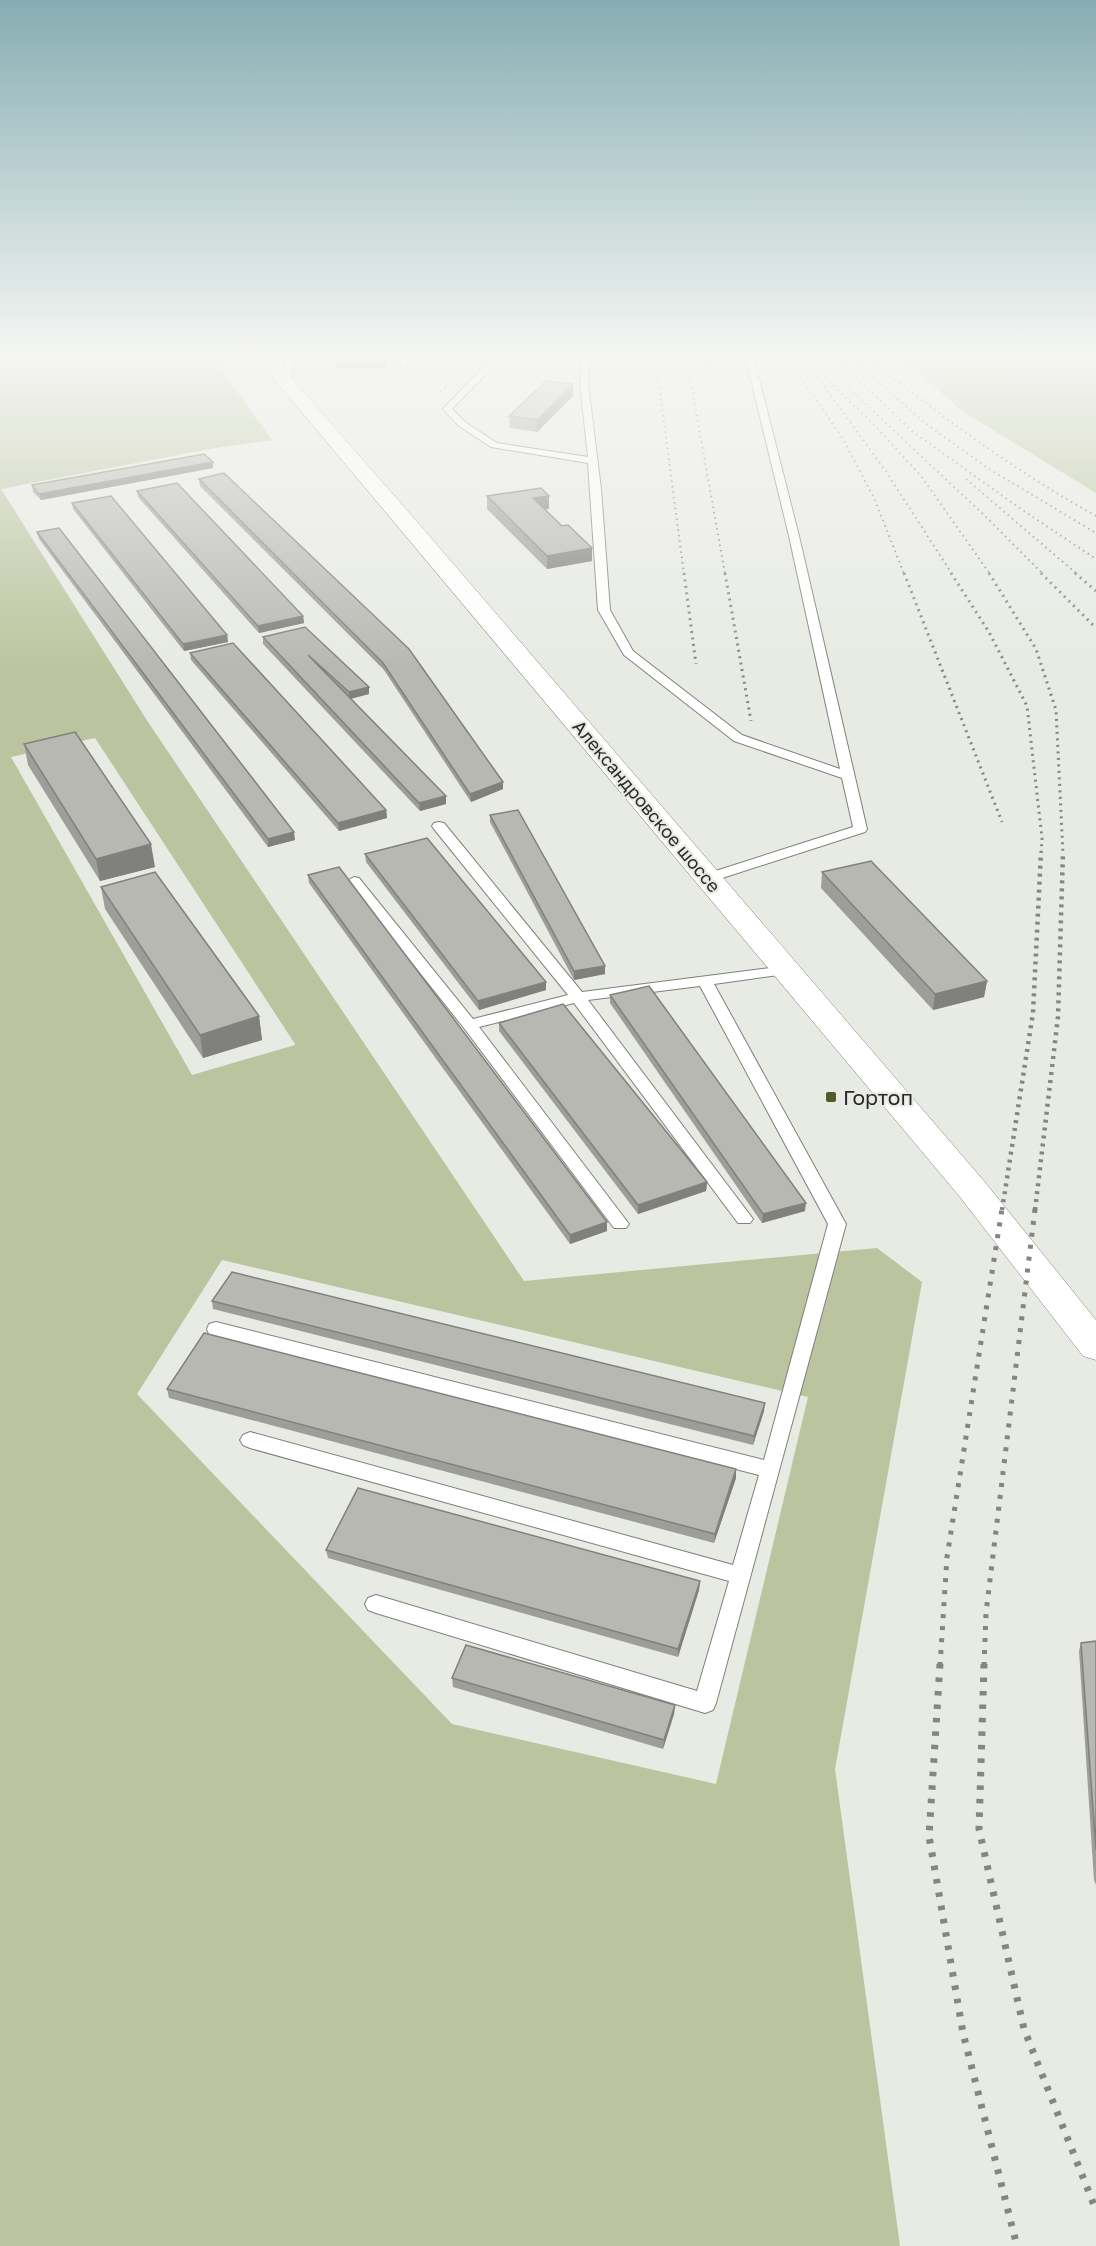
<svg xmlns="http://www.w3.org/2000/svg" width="1096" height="2246" viewBox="0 0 1096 2246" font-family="'Golos Text',sans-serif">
	<rect width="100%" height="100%" fill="#e8eae4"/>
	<g fill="#bbc49e" fill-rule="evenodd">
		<path d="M 0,355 L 211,355 L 272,440 L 209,449 L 1,489 L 148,722 L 524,1281 L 877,1248 L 922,1282 L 835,1769 L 900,2246 L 0,2246 ZM 95,738 L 295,1044 L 295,1045 L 192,1075 L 11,757 ZM 222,1260 L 808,1397 L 716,1784 L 452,1724 L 137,1394 Z"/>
		<polygon points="899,355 1096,355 1096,493 962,411"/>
	</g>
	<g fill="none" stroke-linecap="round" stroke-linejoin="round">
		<g stroke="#7e807a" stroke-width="2">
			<g id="lane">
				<polygon points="287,355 295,355 290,383 286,386 282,383"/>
				<polygon points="400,355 408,355 406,368 399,366"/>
				<polygon points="495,355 504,355 452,409 465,422 497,443 588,457 580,383 582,355 590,355 588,383 601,489 610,610 633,651 742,735 840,769 789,536 745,355 753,355 799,536 867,829 865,832 713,881 703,881 701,878 703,875 853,827 842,778 734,741 624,655 598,610 588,463 491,447 459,426 443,409"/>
				<polygon points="439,822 444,823 582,992 786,966 793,970 786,974 714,984 846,1224 716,1703 713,1710 705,1713 376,1613 368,1610 365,1604 368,1598 376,1595 697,1691 729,1581 250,1448 243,1445 240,1440 243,1435 250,1432 733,1565 759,1475 216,1336 209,1334 207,1329 209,1324 216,1322 764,1460 828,1224 700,986 588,1000 750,1215 753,1219 750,1223 738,1223 574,1003 479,1027 629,1224 626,1228 614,1228 464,1028 347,881 354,877 359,878 473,1019 568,995 434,829 432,826 434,823"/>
			</g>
		</g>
		<g stroke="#7e807a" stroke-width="1">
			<polygon id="primary" points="254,355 271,355 419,524 984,1181 1096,1320 1096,1360 1083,1356 960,1197"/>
		</g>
		<use href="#lane" fill="#fff" fill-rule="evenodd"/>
		<use href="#primary" fill="#fff" fill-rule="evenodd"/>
		<g stroke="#848682" stroke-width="2" stroke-dasharray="1.5 4" stroke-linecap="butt">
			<polyline points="655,355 684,574"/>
			<polyline points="686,355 725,574"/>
			<polyline points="703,355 710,378"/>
			<polyline points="785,355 843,439 875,500 904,574"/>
			<polyline points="802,355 887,473 952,574"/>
			<polyline points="813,355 981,512 1043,574"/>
			<polyline points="832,355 912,431 1018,507 1096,559"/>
			<polyline points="848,355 925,423 989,469 1096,533"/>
			<path d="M 865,355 C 938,415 1014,470 1096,516"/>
			<polyline points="392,370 394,355"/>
			<polyline points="826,378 877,428 921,476 990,574"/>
			<polyline points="440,392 483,355"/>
			<polyline points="966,479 1077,574"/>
		</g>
		<g stroke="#848682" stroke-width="3" stroke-dasharray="2 4.5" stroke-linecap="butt">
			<polyline points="684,573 696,664"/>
			<polyline points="725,573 751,721"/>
			<polyline points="904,573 1002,822"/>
			<polyline points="951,573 989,632 1027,706 1042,838 1041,854"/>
			<polyline points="989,573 1036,649 1056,710 1063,854"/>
			<polyline points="1041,573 1096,628"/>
			<polyline points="1075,573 1096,591"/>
		</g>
		<g stroke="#848682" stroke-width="4.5" stroke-dasharray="3 5" stroke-linecap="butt">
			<polyline points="1002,1210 1033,1013 1041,852"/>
			<polyline points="1035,1210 1058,1017 1063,852"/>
		</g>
		<g stroke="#848682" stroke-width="5" stroke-dasharray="4 8" stroke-linecap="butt">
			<polyline points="940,1666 947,1557 1002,1209"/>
			<polyline points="984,1666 986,1613 1035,1209"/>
		</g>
		<g stroke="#848682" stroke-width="7" stroke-dasharray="4.5 9" stroke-linecap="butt">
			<polyline points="940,1664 929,1836 963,2033 1017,2246"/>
			<polyline points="984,1664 979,1829 1024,2029 1096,2210"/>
		</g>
	</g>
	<g fill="#9d9e99">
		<polygon points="335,355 388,355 385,368 336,368"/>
		<polygon points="573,384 573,396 537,432 510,428 509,416"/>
		<polygon points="213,468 41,500 33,492 32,485"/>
		<polygon points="224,473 503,789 471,802 384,670 200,486 199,479"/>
		<polygon points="137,491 303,616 304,623 259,633 138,497"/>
		<polygon points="487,496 549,509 545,509 562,526 592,548 592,561 547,569 487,509"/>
		<polygon points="72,503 227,635 228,642 184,651 73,509"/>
		<polygon points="37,532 295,840 268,847 39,539"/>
		<polygon points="263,637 369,687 369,694 351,699 446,804 420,811 263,644"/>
		<polygon points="190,653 386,810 387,818 339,831 191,660"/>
		<polygon points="24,744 155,867 100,881 28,765"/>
		<polygon points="490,815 605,974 574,980 490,822"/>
		<polygon points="365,854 546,982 546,990 479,1010 366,862"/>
		<polygon points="822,872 987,981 984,997 933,1010 821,888"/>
		<polygon points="308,875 607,1222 607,1231 570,1244 309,883"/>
		<polygon points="101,887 259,1016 262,1040 203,1058 105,909"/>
		<polygon points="610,995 805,1211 762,1223 610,1003"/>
		<polygon points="499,1023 707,1182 706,1191 638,1214 499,1031"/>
		<polygon points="212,1301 764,1411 753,1445 213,1309"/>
		<polygon points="167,1389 736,1478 714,1543 169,1398"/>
		<polygon points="326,1550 700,1581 699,1590 678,1657 328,1558"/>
		<polygon points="1096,1641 1096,1885 1094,1880 1079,1651 1081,1643"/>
		<polygon points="452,1678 675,1705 674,1714 663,1749 453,1687"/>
	</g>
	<g fill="#80817d">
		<polygon points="385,355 388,355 385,368"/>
		<polygon points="573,384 573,396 537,432 537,420"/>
		<polygon points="213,462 213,468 41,500 39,494"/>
		<polygon points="549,496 549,509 533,511 533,498"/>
		<polygon points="592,548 592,561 547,569 547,556"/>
		<polygon points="303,616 304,623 259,633 258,626"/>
		<polygon points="227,635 228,642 184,651 183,644"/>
		<polygon points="369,687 369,694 349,699 349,692"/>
		<polygon points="503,782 503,789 471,802 470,794"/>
		<polygon points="446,796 446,804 420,811 419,803"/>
		<polygon points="386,810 387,818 339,831 338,823"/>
		<polygon points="294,832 295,840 268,847 268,839"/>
		<polygon points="151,844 155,867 100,881 96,859"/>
		<polygon points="605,966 605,974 574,980 574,971"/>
		<polygon points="987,981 984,997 933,1010 935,994"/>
		<polygon points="546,982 546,990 479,1010 478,1001"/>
		<polygon points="259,1016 262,1040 203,1058 200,1035"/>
		<polygon points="707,1182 706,1191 638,1214 638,1205"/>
		<polygon points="806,1203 805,1211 762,1223 763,1214"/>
		<polygon points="607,1222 607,1231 570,1244 570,1235"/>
		<polygon points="765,1403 764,1411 753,1445 754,1436"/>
		<polygon points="736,1469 736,1478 714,1543 715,1534"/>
		<polygon points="700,1581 699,1590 678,1657 678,1649"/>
		<polygon points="675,1705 674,1714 663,1749 664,1740"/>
	</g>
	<g fill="#b7b8b2" stroke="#80817d" stroke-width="1.5">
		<polygon points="546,381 573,384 537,420 509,416"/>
		<polygon points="204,454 213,462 39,494 32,485"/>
		<polygon points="224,473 409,649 503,782 470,794 383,663 199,479"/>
		<polygon points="177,483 303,616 258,626 137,491"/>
		<polygon points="541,488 549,496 533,498 562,526 568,525 592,548 547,556 487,496"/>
		<polygon points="111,496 227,635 183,644 72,503"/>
		<polygon points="59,528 294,832 268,839 37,532"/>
		<polygon points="305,627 369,687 349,692 308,655 446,796 419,803 263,637"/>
		<polygon points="233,643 386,810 338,823 190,653"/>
		<polygon points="75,732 151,844 96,859 24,744"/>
		<polygon points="518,810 605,966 574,971 490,815"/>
		<polygon points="427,838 546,982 478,1001 365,854"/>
		<polygon points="871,861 987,981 935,994 822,872"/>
		<polygon points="339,867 607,1222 570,1235 308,875"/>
		<polygon points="155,872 259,1016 200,1035 101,887"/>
		<polygon points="649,986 806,1203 763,1214 610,995"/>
		<polygon points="563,1004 707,1182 638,1205 499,1023"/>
		<polygon points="232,1272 765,1403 754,1436 212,1301"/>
		<polygon points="204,1333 736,1469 715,1534 167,1389"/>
		<polygon points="358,1488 700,1581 678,1649 326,1550"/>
		<polygon points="1096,1641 1096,1850 1081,1643"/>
		<polygon points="466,1645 675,1705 664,1740 452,1678"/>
	</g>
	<linearGradient id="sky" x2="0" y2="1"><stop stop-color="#87adb3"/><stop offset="0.53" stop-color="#f5f6f3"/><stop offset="1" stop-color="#f5f6f3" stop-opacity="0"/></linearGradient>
	<rect width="1096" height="669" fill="url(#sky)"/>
	<rect fill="#525b2a" stroke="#e8eae4" stroke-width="2" x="825" y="1091" width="12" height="12" rx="3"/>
	<g text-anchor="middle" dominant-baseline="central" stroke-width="4.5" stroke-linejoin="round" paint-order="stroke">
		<g font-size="18" fill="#292a28" stroke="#e8eae4">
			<text transform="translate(647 806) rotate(50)">Александровское шоссе</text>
		</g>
		<g font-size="21" fill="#292a28" stroke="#e8eae4" text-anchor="start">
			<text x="843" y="1097">Гортоп</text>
		</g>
	</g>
</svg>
